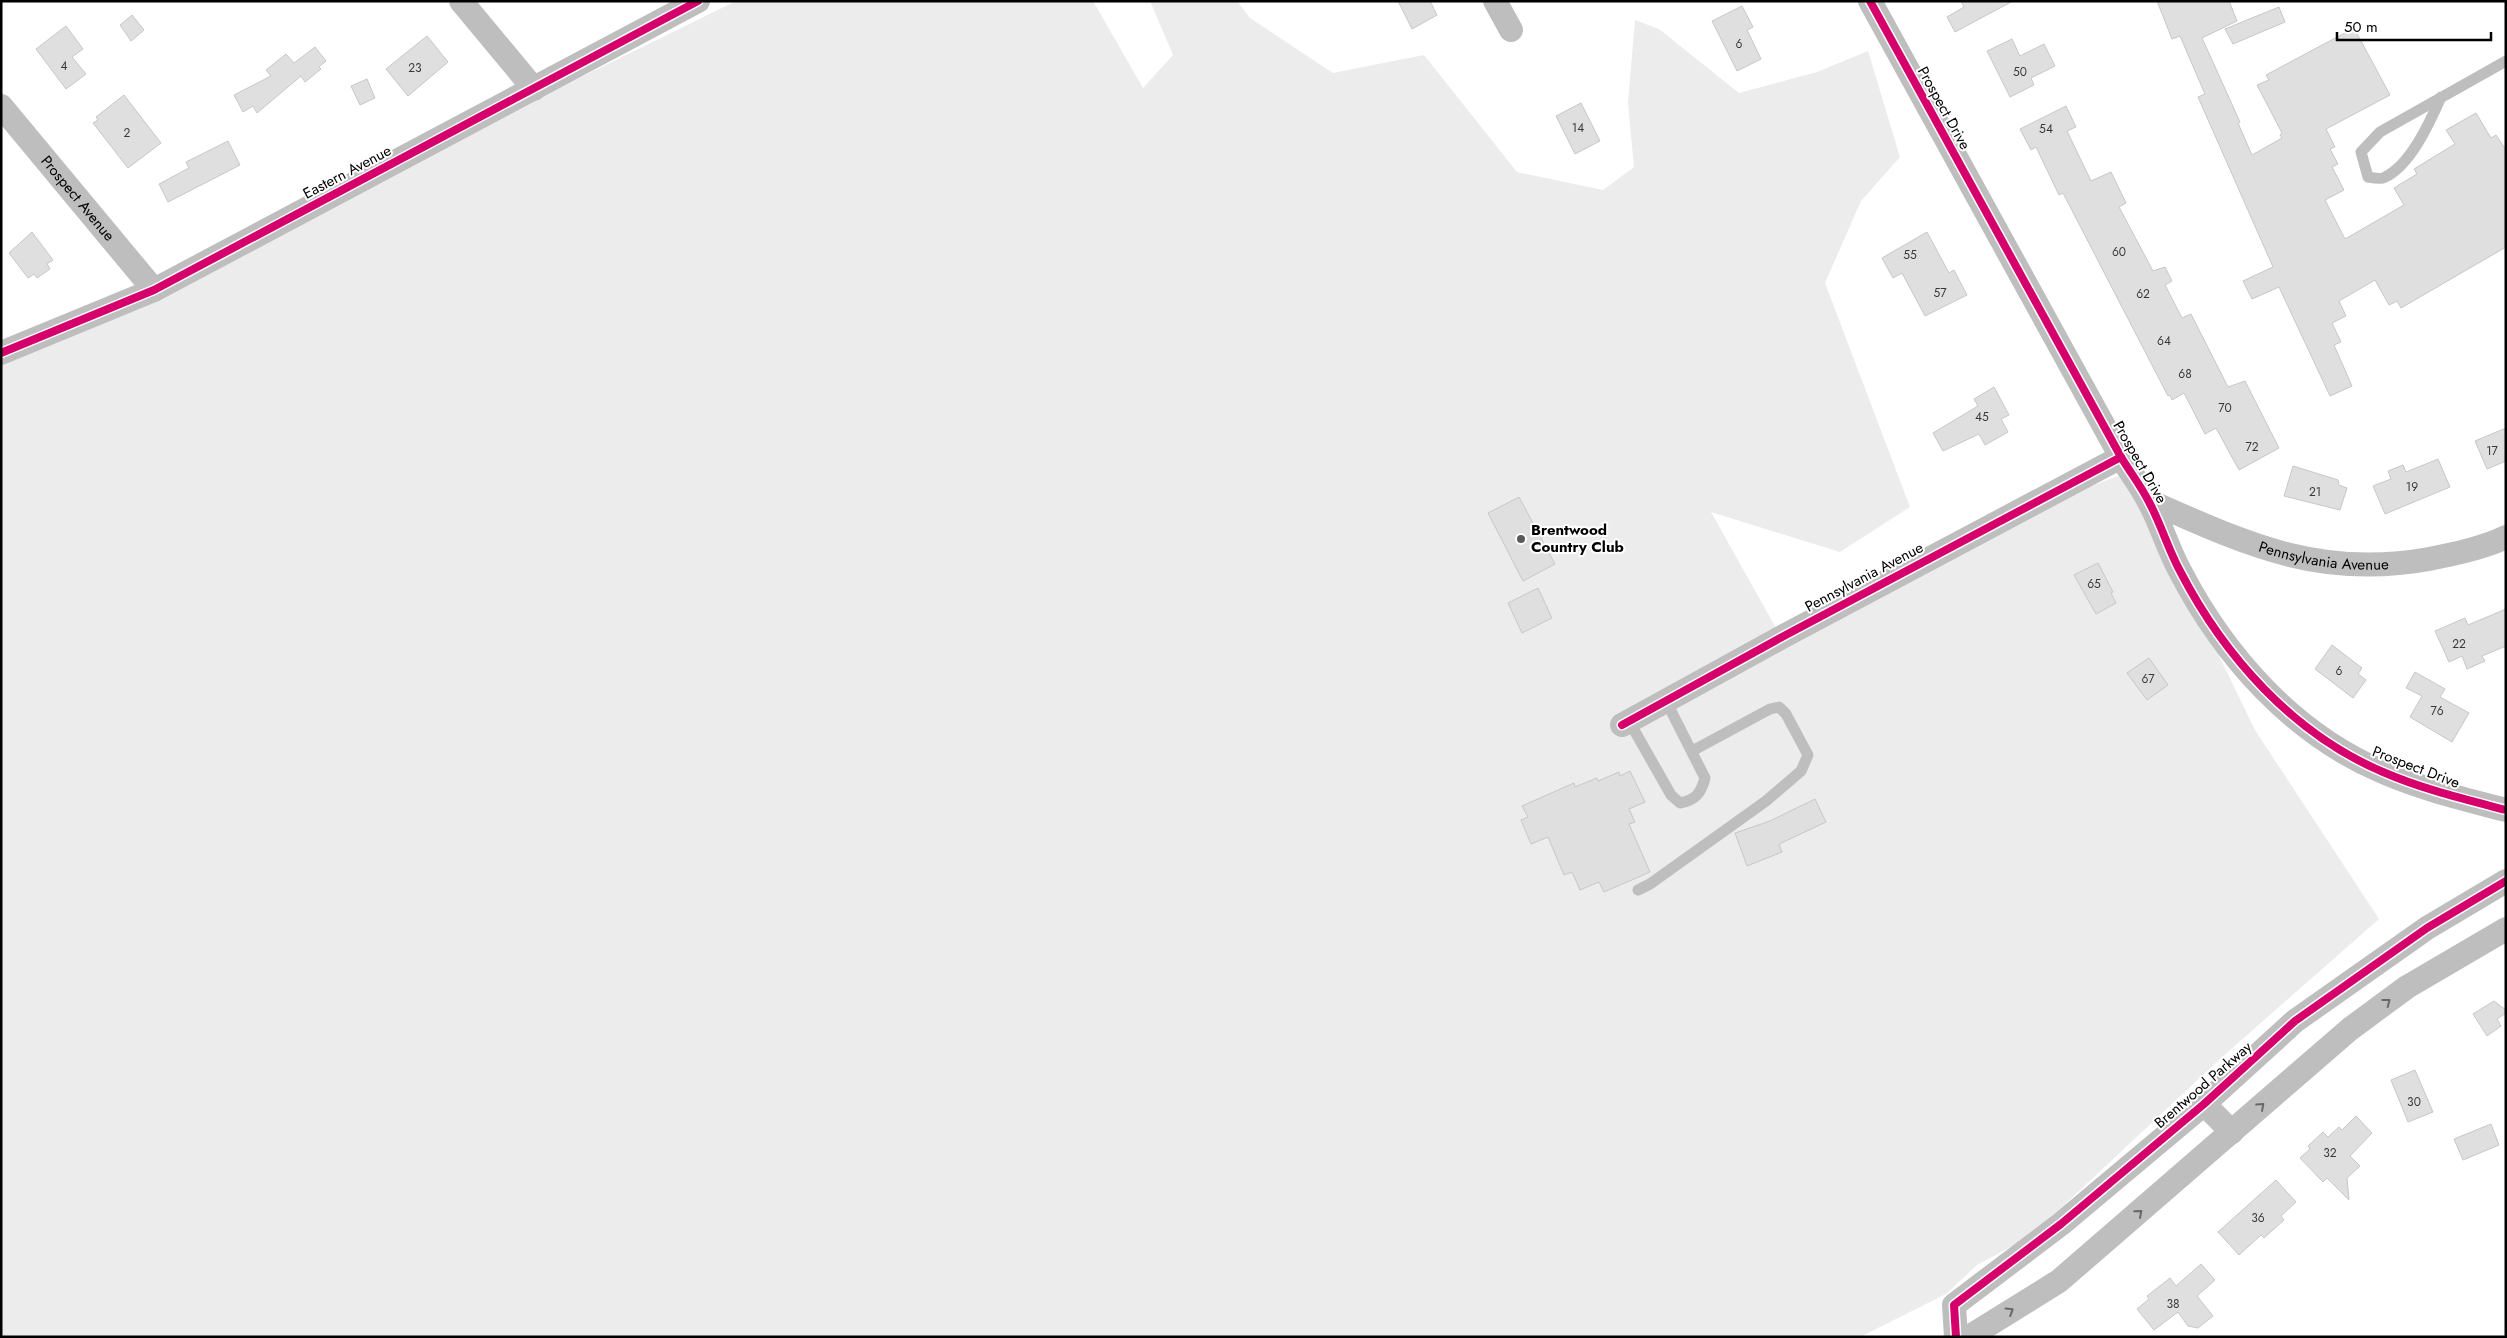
<svg xmlns="http://www.w3.org/2000/svg" width="2507" height="1338" viewBox="0 0 2507 1338" font-family="Jost,sans-serif">
	<rect width="100%" height="100%" fill="#fff"/>
	<polygon fill="#ececec" points="736,1 1093,1 1143,88 1173,55 1150,1 1237,1 1250,18 1333,73 1424,55 1517,172 1603,190 1634,167 1628,103 1635,20 1659,29 1739,93 1817,72 1868,51 1900,157 1861,201 1825,283 1910,507 1840,552 1711,512 1781,637 2018,512 2130,472 2255,730 2379,919 2221,1058 2031,1236 1977,1265 1946,1294 1860,1337 1,1337 1,362"/>
	<g fill="#dfdfdf" stroke="#c7c7c7">
		<polygon points="1398,1 1430,1 1437,15 1412,29"/>
		<polygon points="1961,1 2013,1 1955,32 1947,17 1964,7"/>
		<polygon points="2157,1 2229,1 2237,21 2202,38 2240,122 2238,123 2252,155 2282,138 2280,135 2282,133 2257,85 2269,80 2266,75 2354,28 2390,95 2326,129 2335,147 2330,149 2338,164 2332,167 2344,190 2325,200 2345,239 2404,205 2394,188 2417,174 2414,169 2455,144 2446,130 2476,113 2491,138 2496,135 2506,150 2506,247 2401,308 2397,301 2389,305 2375,280 2339,301 2346,316 2332,323 2341,342 2334,345 2352,386 2330,396 2279,287 2252,299 2243,281 2273,267 2198,97 2205,94 2180,36 2172,39"/>
		<polygon points="1742,6 1753,27 1747,30 1761,59 1737,71 1712,21"/>
		<polygon points="2279,7 2285,22 2233,44 2225,29"/>
		<polygon points="132,15 144,30 131,41 120,25"/>
		<polygon points="66,26 83,49 72,57 86,74 66,89 36,49"/>
		<polygon points="427,36 448,62 408,96 386,69"/>
		<polygon points="2012,39 2020,56 2044,44 2055,66 2031,78 2034,85 2010,97 1987,51"/>
		<polygon points="315,47 326,61 319,67 321,69 305,82 301,76 257,113 253,106 243,112 234,95 271,76 266,70 286,54 294,63"/>
		<polygon points="367,79 375,98 360,105 351,86"/>
		<polygon points="124,95 161,143 128,168 93,123 98,120 96,117"/>
		<polygon points="1581,103 1600,141 1575,154 1556,116"/>
		<polygon points="2066,106 2076,127 2067,131 2091,181 2111,172 2126,203 2119,207 2153,271 2165,267 2172,281 2165,285 2182,318 2191,314 2228,387 2245,381 2279,448 2239,470 2216,428 2205,434 2184,393 2172,400 2170,395 2168,396 2063,193 2059,195 2036,147 2031,150 2020,129"/>
		<polygon points="228,141 240,165 168,202 159,184 189,168 186,162"/>
		<polygon points="32,232 53,260 47,264 50,269 37,278 34,274 28,278 9,253"/>
		<polygon points="1927,232 1949,273 1954,270 1967,295 1925,316 1902,273 1893,278 1882,258"/>
		<polygon points="1994,387 2009,415 2001,419 2008,432 1985,445 1979,434 1943,451 1933,433 1978,406 1974,399"/>
		<polygon points="2506,428 2506,461 2487,469 2475,441"/>
		<polygon points="2438,459 2450,487 2385,514 2373,486 2391,479 2388,471 2403,465 2406,472"/>
		<polygon points="2293,466 2338,480 2339,485 2347,488 2340,510 2284,496"/>
		<polygon points="1519,497 1555,564 1523,581 1488,513"/>
		<polygon points="2098,563 2113,592 2111,593 2116,603 2096,614 2074,575"/>
		<polygon points="1538,588 1552,618 1522,633 1508,603"/>
		<polygon points="2506,609 2506,646 2482,656 2485,661 2467,669 2462,656 2449,662 2435,631 2465,618 2468,625"/>
		<polygon points="2332,645 2362,668 2358,674 2366,680 2353,698 2315,669"/>
		<polygon points="2149,658 2168,685 2147,700 2127,673"/>
		<polygon points="2415,672 2445,689 2440,697 2469,713 2452,742 2410,717 2422,696 2406,688"/>
		<polygon points="1630,771 1645,802 1629,809 1635,822 1629,824 1650,872 1604,892 1599,882 1580,890 1572,872 1564,875 1548,837 1531,844 1521,820 1528,817 1522,806 1574,783 1575,787 1597,778 1598,781 1619,772 1620,776"/>
		<polygon points="1815,799 1826,822 1779,844 1782,852 1747,866 1735,833 1770,821"/>
		<polygon points="2494,1001 2506,1010 2506,1013 2497,1019 2501,1026 2487,1036 2473,1014"/>
		<polygon points="2415,1070 2433,1112 2408,1122 2391,1080"/>
		<polygon points="2356,1116 2372,1133 2350,1156 2360,1166 2347,1178 2349,1200 2327,1178 2323,1182 2300,1158 2310,1149 2308,1146 2323,1132 2328,1137 2339,1127 2342,1130"/>
		<polygon points="2491,1124 2499,1145 2463,1160 2454,1139"/>
		<polygon points="2276,1180 2296,1202 2281,1216 2284,1220 2264,1238 2261,1235 2239,1255 2218,1232"/>
		<polygon points="2201,1264 2215,1280 2197,1296 2213,1316 2198,1328 2188,1326 2178,1312 2154,1330 2137,1309 2149,1299 2147,1296 2170,1278 2176,1286"/>
	</g>
	<g fill="none" stroke-linecap="round" stroke-linejoin="round">
		<g stroke="#bebebe" stroke-width="11">
			<path d="M 2441,97 C 2430,122 2410,167 2383,178 C 2379,179 2373,178 2368,177 L 2361,152 L 2380,132 L 2506,61"/>
			<path d="M 1629,721 L 1671,795 L 1680,803 C 1696,800 1701,793 1705,778 L 1666,701"/>
			<polyline points="1638,890 1650,884 1766,801 1801,771 1808,755 1786,714 1779,707 1770,709 1692,751"/>
		</g>
		<g stroke="#bebebe" stroke-width="24">
			<polyline points="461,1 534,89"/>
			<polyline points="1495,1 1511,30"/>
			<path d="M 1870,1 L 2121,457 C 2130,472 2141,486 2149,502 C 2161,524 2168,549 2180,571 C 2224,656 2293,734 2383,772 C 2422,789 2464,799 2506,810"/>
			<path id="s1" d="M 1,106 L 154,290"/>
			<polyline points="1,353 154,290 698,1"/>
			<path id="s2" d="M 2149,501 C 2246,544 2320,579 2429,559 C 2454,554 2483,548 2506,537"/>
			<polyline points="1622,725 1782,637 2121,457"/>
			<polyline points="2204,1104 2232,1132"/>
			<polyline points="1956,1337 1954,1305 2061,1224 2204,1104 2295,1021 2427,928 2506,881"/>
			<polyline points="1969,1337 2059,1281 2350,1029 2407,987 2506,929"/>
		</g>
		<g stroke="#fff" stroke-width="11">
			<g id="cycleway">
				<path d="M 1870,1 L 2121,457 C 2130,472 2141,486 2149,502 C 2161,524 2168,549 2180,571 C 2224,656 2293,734 2383,772 C 2422,789 2464,799 2506,810"/>
				<polyline points="1,353 154,290 698,1"/>
				<polyline points="1622,725 1782,637 2121,457"/>
				<polyline points="1956,1337 1954,1305 2061,1224 2204,1104 2295,1021 2427,928 2506,881"/>
			</g>
		</g>
		<use href="#cycleway" stroke="#d6006c" stroke-width="8"/>
	</g>
	<defs><path id="oneway-chevron" d="M-2-3.5L2.5 0L-2 3.5" fill="none" stroke-width="1.6" stroke-linecap="round" stroke-linejoin="round" transform="scale(1.25)"/></defs>
	<g stroke="#686868">
		<use href="#oneway-chevron" transform="translate(2387 1002) rotate(-37)"/>
		<use href="#oneway-chevron" transform="translate(2261 1106) rotate(-42)"/>
		<use href="#oneway-chevron" transform="translate(2139 1213) rotate(-41)"/>
		<use href="#oneway-chevron" transform="translate(2010 1311) rotate(-32)"/>
	</g>
	<circle fill="#595959" stroke="#fff" stroke-width="2" cx="1521" cy="539" r="5"/>
	<g text-anchor="middle" dominant-baseline="central" stroke-width="4" stroke-linejoin="round" paint-order="stroke">
		<g font-size="12" fill="#383838">
			<text x="1739" y="44">6</text>
			<text x="64" y="66">4</text>
			<text x="415" y="68">23</text>
			<text x="2020" y="72">50</text>
			<text x="1578" y="128">14</text>
			<text x="2046" y="129">54</text>
			<text x="127" y="133">2</text>
			<text x="2119" y="252">60</text>
			<text x="1910" y="255">55</text>
			<text x="1940" y="293">57</text>
			<text x="2143" y="294">62</text>
			<text x="2164" y="341">64</text>
			<text x="2185" y="374">68</text>
			<text x="2225" y="408">70</text>
			<text x="1982" y="417">45</text>
			<text x="2252" y="447">72</text>
			<text x="2492" y="451">17</text>
			<text x="2412" y="487">19</text>
			<text x="2315" y="492">21</text>
			<text x="2094" y="584">65</text>
			<text x="2459" y="644">22</text>
			<text x="2339" y="671">6</text>
			<text x="2148" y="679">67</text>
			<text x="2437" y="711">76</text>
			<text x="2414" y="1102">30</text>
			<text x="2330" y="1153">32</text>
			<text x="2258" y="1218">36</text>
			<text x="2173" y="1304">38</text>
		</g>
		<g font-size="15" fill="#000" stroke="#fff">
			<text transform="translate(1944 108) rotate(61)">Prospect Drive</text>
			<text transform="translate(347 172) rotate(-28)">Eastern Avenue</text>
			<text stroke="none"><textPath href="#s1" startOffset="120">Prospect Avenue</textPath></text>
			<text transform="translate(2140 462) rotate(60)">Prospect Drive</text>
			<text stroke="none"><textPath href="#s2" startOffset="185">Pennsylvania Avenue</textPath></text>
			<text transform="translate(1864 577) rotate(-28)">Pennsylvania Avenue</text>
			<text transform="translate(2416 767) rotate(21)">Prospect Drive</text>
			<text transform="translate(2203 1085) rotate(-41)">Brentwood Parkway</text>
		</g>
		<g font-size="15" font-weight="bold" fill="#000" stroke="#fff" text-anchor="start">
			<text x="1531" y="530">Brentwood<tspan x="1531" dy="17">Country Club</tspan></text>
		</g>
	</g>
	<rect width="2507" height="1338" fill="none" stroke="#000000" stroke-width="5"/>
	<path d="M2337 32v8h154v-8" fill="none" stroke="#000000" stroke-width="2.5"/>
	<text x="2344" y="32" font-size="15" fill="#000000" stroke="#ffffff" stroke-width="4" paint-order="stroke">50 m</text>
</svg>
